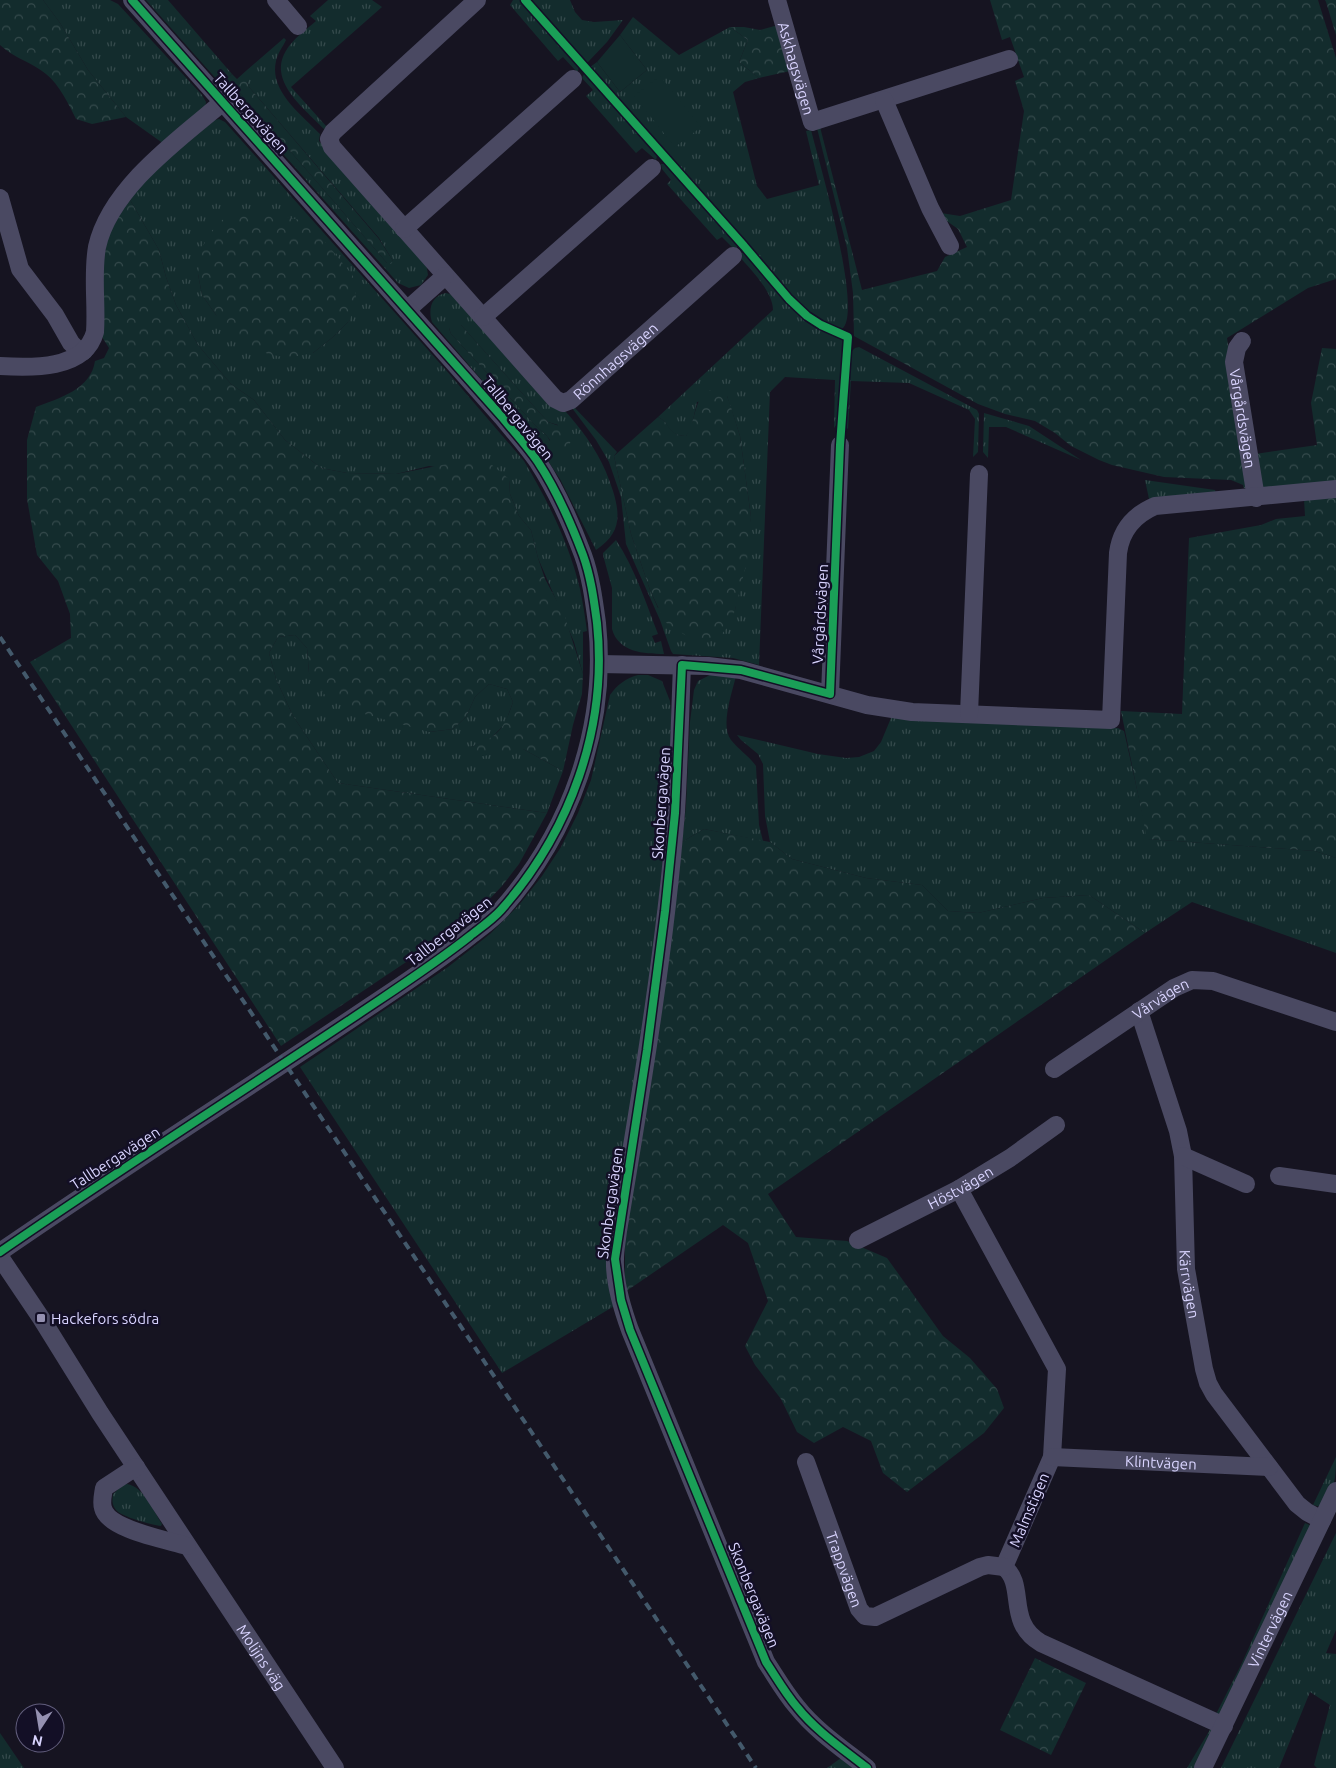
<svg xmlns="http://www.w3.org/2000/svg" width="1336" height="1768" viewBox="0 0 1336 1768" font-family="Ubuntu,sans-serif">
	<defs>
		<pattern id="grass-tufts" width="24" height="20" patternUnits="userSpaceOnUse" patternTransform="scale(1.25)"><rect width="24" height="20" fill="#132c2d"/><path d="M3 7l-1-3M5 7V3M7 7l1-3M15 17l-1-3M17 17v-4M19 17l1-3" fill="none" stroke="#354a4c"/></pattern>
		<pattern id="forest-crowns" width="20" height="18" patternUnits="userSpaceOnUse" patternTransform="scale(1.25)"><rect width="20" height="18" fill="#132c2d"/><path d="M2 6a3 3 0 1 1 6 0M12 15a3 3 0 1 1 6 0" fill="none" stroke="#354a4c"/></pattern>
	</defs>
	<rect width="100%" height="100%" fill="#161421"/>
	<g fill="url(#grass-tufts)" fill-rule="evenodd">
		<polygon points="43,0 110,0 118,4 202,95 206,102 205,109 164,144 126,117 88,70 60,23"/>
		<path d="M 146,0 L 168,0 L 232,74 L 227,78 L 387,263 L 393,261 L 379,238 L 249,87 L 247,81 L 247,70 L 284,38 L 286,40 C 283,47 278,52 276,61 C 269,91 301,114 320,134 L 319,141 L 426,263 L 428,275 L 421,285 L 409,288 L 398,283 Z"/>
		<path d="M 328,0 L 372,0 L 382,7 L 291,87 L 327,127 L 324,129 C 303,107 263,78 290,45 C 297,36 307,29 316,21 L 310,16 Z"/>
		<polygon points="513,0 521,0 579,66 578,71 576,71 563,57 558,61 510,5"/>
		<polygon points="529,0 570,0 575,12 582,20 594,22 623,20 607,42 588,62 585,62"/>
		<path d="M 633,17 L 679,55 L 730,27 L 748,40 L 739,62 L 759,78 L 745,82 L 733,92 L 757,186 L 767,199 L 819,185 L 806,131 L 811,130 C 818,158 864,313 842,329 C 825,329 803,308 791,297 L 590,69 L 590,67 L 597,62 L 620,92 L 647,70 L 620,35 Z"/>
		<polygon points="584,74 587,75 657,156 656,160 642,148 636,153 586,96 593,90 582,78"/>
		<path d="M 219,119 L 225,122 L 445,369 L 524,461 C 548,501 569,543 580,589 C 583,603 585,617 587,631 L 583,632 L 583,674 L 574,642 L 538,558 L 531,530 L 519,516 L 510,494 L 509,479 L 429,466 L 396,474 L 347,473 L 321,468 L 285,440 L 254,400 L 231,384 L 198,345 L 176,305 L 166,277 L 159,250 L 129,198 L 137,184 L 212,121 ZM 198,274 L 350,320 L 333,337 L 313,353 L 216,315 L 202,295 Z"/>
		<polygon points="661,164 665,164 735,242 737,245 737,249 734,249 722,237 717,240 667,184 671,180 662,169"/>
		<path d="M 741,253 L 745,253 C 764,275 782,302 806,319 C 816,325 841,335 845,344 L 837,424 L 834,428 L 835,380 L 785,377 L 770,392 L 759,665 L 733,658 L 673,654 L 671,651 L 660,620 L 626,544 L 621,497 L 609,462 L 596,440 L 572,408 L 573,406 L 617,452 L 614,456 L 631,534 L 650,590 L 658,608 L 735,610 L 751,517 L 740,436 L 727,396 L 697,402 L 691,429 L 686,436 C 666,435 671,423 658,417 L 773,310 C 773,292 751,270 739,256 Z"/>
		<path d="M 446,293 L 453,295 C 476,319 499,343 522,366 C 559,405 597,437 613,491 C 621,517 620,534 596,550 L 560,479 L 537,444 L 432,322 C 428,309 431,296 446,293 ZM 461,325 L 548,422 L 558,425 L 550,441 L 547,436 L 536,426 L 451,334 L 449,328 Z"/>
		<polygon points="859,347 977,410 979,414 978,452 973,457 975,419 969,410 909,383 851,381 848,429 845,426 851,352 855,348"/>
		<polygon points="984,413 1029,426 1081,460 1006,427 989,427 988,458 983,452"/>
		<polygon points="1145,480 1215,490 1216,494 1149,499"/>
		<path d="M 616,540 C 635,569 646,603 658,634 L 652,636 L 655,643 L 661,641 L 664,654 C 644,654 618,652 612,629 L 612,588 L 603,555 L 603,553 Z"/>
		<polygon points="295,635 307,648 309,673 429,732 453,729 466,717 475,697 489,684 507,689 513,702 505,724 488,741 471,747 523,749 563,771 547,813 338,783 293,716 276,679 269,653 278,637"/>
		<path d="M 712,674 L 736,676 C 732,693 720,726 731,740 C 739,750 749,756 756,766 L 759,825 L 763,841 L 704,829 L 682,842 L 686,806 L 690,722 L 694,690 L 698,681 Z"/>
		<path d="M 638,675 L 648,675 L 662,681 L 670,701 L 672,727 L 667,820 L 616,1305 L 502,1373 L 300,1067 L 448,967 L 490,934 L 519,905 L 542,876 L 561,847 L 578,813 L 591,780 L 610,695 C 617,685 626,678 638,675 Z"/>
		<polygon points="891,718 1118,728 1124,731 1148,839 1315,851 1336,858 1336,953 1192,902 1145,933 1089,895 1043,898 978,913 948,911 922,885 866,878 792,859 770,842 765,816 763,764 758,754 741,740 737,735 818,754 846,758 859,757 874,751 881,742"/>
		<path d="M 1336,1457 C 1336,1477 1335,1491 1321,1507 L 1313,1505 Z"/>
		<path d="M 127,1484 C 144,1487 153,1510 162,1524 L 161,1526 C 152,1525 122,1517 116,1510 C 112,1505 112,1500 113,1494 L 123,1485 Z"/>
		<polygon points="1305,1523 1312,1526 1222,1720 1214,1718 1241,1665"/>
		<polygon points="1336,1533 1336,1630 1326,1653 1336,1654 1336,1768 1317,1768 1314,1765 1330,1705 1310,1692 1279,1768 1221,1768"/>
		<polygon points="1211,1728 1218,1730 1198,1768 1187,1768"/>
		<polygon points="0,1733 24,1768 0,1768"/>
		<polygon points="841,1758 854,1768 827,1768"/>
	</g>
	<g fill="url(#forest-crowns)">
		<path d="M 0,0 L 43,0 L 60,23 L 88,70 L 126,117 L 92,124 L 76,119 C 69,105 59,84 46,74 C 32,62 15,59 0,45 Z"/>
		<polygon points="990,0 1318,0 1336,58 1336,279 1308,288 1227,338 1250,488 1244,488 1243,485 1231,480 1164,477 1112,465 1099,460 1071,446 1055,433 1035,421 1005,414 978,404 854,336 853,293 847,248 817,128 820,127 862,290 937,271 945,257 967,247 958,229 944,219 941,213 960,216 1011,200 1024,111 1015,81 1024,77 1010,37 1002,40"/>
		<polygon points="1325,0 1336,0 1336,35 1326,2"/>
		<polygon points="778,25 790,71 759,78 739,62 748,40 730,27 744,27 760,30"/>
		<polygon points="247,70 247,81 249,87 379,239 393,261 391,264 387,263 227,78 232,74 237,79"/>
		<path d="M 129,198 L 159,250 L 166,277 L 176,305 L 198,345 L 231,384 L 254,400 L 285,440 L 321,468 L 347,473 L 396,474 L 467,460 L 492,465 L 509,479 L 510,494 L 519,516 L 531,530 L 538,558 L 545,579 L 564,614 L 583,674 L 582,694 L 573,725 L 563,771 L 523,749 L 478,757 L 471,747 C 498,737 504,729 513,702 L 507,689 L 489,684 L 475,697 L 466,717 L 453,729 L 429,732 L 361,713 L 325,695 L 309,673 L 307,648 L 295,635 L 278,637 L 269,653 L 276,679 L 293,716 L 338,783 L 547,813 L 519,864 L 502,886 L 481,908 L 436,942 L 281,1046 L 30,662 L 71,638 L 70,614 L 58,581 L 37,555 L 27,499 L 27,440 L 36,407 C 60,398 91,389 95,361 L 104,358 L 109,348 L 102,337 L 100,286 L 107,238 Z"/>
		<polygon points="237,210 266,212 300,220 327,244 353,276 356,297 350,320 333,337 313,353 288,358 268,354 245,343 216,315 202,295 198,274 202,247 218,223"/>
		<path d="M 452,323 L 461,325 L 548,422 C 562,428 576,426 569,447 C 553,453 555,445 546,435 C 543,432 539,429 536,426 L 451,334 L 449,328 Z"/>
		<polygon points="1322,348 1336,349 1336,485 1261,489 1255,454 1317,445 1311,403"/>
		<path d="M 707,390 L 717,390 L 723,393 L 727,396 L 730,404 L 740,436 L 751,517 L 747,561 L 735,610 L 730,624 L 721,635 L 707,639 L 691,639 L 665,622 L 650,590 L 631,534 L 614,456 L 658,417 C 671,423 667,435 686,436 C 696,422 693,402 707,390 Z"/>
		<polygon points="1336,496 1336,858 1315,851 1147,839 1121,711 1182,714 1189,538 1261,525 1276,519 1305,516 1304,499"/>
		<polygon points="704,829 770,842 792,859 866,878 922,885 948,911 978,913 1043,898 1089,895 1145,933 768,1194 796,1237 847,1241 887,1258 943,1336 970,1358 997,1389 1004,1408 984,1433 907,1492 883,1473 871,1441 843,1427 814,1443 797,1432 781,1399 755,1365 745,1346 768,1301 748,1243 723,1225 625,1292 625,1233 682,842"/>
		<polygon points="1035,1658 1086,1683 1051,1755 1000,1730"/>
	</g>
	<g fill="#132c2d">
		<polygon points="620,35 647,70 620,92 597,62"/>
		<polygon points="660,76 701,127 675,147 634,96"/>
	</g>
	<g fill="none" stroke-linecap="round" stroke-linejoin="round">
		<g stroke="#4a4962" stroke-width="18">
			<polyline points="276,0 298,26"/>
			<path id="s1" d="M 477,0 L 333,132 L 329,139 L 332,147 L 555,399 L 563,403 L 571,400 L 733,256"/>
			<path id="s2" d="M 777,0 L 812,122 L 1009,59"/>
			<polyline points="884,100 930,208 950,246"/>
			<polyline points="0,198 20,269 55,315 71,343 76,348 84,351"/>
			<polyline points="404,229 573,79"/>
			<polyline points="407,310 445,276"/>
			<polyline points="483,317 652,168"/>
			<path id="s3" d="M 1242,341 L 1237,348 L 1234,362 L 1256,498"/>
			<path d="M 0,366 C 31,368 85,370 95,332 C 97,304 92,275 97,247 C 110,188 179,139 223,102"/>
			<path d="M 599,664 L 708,666 L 741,670 L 867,705 L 912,712 L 1111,720 L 1118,553 C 1121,530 1134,515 1155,506 L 1336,489"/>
			<path d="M 682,665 C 680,714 679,763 676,812 C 665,952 641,1092 618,1231 C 617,1240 615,1250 615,1259 C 614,1282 622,1308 630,1330 L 766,1662 C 776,1677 785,1693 797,1707 C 816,1731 843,1749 867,1768"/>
			<polyline points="830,694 840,445"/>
			<polyline points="969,714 979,474"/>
			<path id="s4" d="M 1139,1011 L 1178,1131 L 1183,1156 L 1186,1269 L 1204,1369 L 1208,1383 L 1214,1394 L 1297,1504 L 1307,1512 L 1322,1520"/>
			<path id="s5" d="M 1054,1069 L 1174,988 L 1192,980 L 1213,981 L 1336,1022"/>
			<polyline points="1183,1156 1246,1184"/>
			<polyline points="1279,1176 1336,1184"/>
			<path d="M 959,1189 L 1057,1369 L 1052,1457 L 1004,1567 C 1027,1585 1005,1622 1041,1643 L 1224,1726"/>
			<path id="s6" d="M 858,1240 L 959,1189 L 1010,1158 L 1056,1125"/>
			<path d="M 0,1252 C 116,1172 234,1097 351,1019 C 391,992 432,966 470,936 C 480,928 492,920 501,910 C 570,832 608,728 597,623 C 594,601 591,577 583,555 C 571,523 557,491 538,462 C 527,446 514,432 502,417 L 132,0"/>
			<path id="s7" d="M 0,1257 L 41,1318 L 100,1413 L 335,1768"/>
			<path id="s8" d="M 1052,1457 L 1269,1467"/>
			<path id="s9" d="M 806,1462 L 859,1609 L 865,1616 L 875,1617 L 980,1567 L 988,1565 L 1004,1567"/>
			<path d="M 136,1467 L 104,1488 C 103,1495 101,1502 103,1508 C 108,1530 168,1540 187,1546"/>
			<path id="s10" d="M 1203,1768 L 1336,1491"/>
		</g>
		<polyline stroke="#43596b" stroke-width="4" stroke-dasharray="8 6" stroke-linecap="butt" points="0,637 756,1768"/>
		<g stroke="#130f26" stroke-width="11">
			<g id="cycleway">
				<path d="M 525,0 L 744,246 L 789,299 L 807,316 L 821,325 L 848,337 L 840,445 L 830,694 L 741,670 L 682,665 L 675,813 L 665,911 L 647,1050 L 615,1259 L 621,1300 L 630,1330 L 766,1662 C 776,1677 785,1693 797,1707 C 816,1731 843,1749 867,1768"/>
				<path d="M 0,1252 C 116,1172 234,1097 351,1019 C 391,992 432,966 470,936 C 480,928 492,920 501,910 C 570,832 608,728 597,623 C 594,601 591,577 583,555 C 571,523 557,491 538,462 C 527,446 514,432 502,417 L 132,0"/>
			</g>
		</g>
		<use href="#cycleway" stroke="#1a9f57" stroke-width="8"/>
	</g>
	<rect fill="#9591b1" stroke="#130f26" stroke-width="2" x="36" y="1313" width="10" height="10" rx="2.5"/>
	<g text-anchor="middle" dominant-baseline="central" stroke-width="5" stroke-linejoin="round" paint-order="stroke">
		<g font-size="15" fill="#d9d4ff" stroke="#130f26">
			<text stroke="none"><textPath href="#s2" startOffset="71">Askhagsvägen</textPath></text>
			<text transform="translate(251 113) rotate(48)">Tallbergavägen</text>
			<text stroke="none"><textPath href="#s1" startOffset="625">Rönnhagsvägen</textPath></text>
			<text transform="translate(518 418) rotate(51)">Tallbergavägen</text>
			<text stroke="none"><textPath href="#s3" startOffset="80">Vårgårdsvägen</textPath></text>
			<text transform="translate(820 614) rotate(-87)">Vårgårdsvägen</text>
			<text transform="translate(661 803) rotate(-86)">Skonbergavägen</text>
			<text transform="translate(449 931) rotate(-38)">Tallbergavägen</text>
			<text stroke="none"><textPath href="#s5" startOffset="128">Vårvägen</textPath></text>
			<text transform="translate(115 1158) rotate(-33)">Tallbergavägen</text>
			<text stroke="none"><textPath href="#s6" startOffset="115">Höstvägen</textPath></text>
			<text transform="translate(610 1203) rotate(-82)">Skonbergavägen</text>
			<text stroke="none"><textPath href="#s4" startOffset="280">Kärrvägen</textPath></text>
			<text stroke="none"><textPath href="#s8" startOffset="109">Klintvägen</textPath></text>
			<text transform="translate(1029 1510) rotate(-67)">Malmstigen</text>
			<text stroke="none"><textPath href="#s9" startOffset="114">Trappvägen</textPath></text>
			<text transform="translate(754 1595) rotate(68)">Skonbergavägen</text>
			<text stroke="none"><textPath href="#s10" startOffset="154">Vintervägen</textPath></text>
			<text stroke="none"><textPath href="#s7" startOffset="478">Molijns väg</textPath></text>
		</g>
		<g font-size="15" fill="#d9d4ff" stroke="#130f26" text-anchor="start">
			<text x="51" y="1318">Hackefors södra</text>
		</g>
	</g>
	<g transform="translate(40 1728) rotate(192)"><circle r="24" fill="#130f26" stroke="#625e7d"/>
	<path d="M0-4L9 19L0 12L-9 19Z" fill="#9591b1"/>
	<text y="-8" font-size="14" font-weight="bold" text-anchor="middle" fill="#d9d4ff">N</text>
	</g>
</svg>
